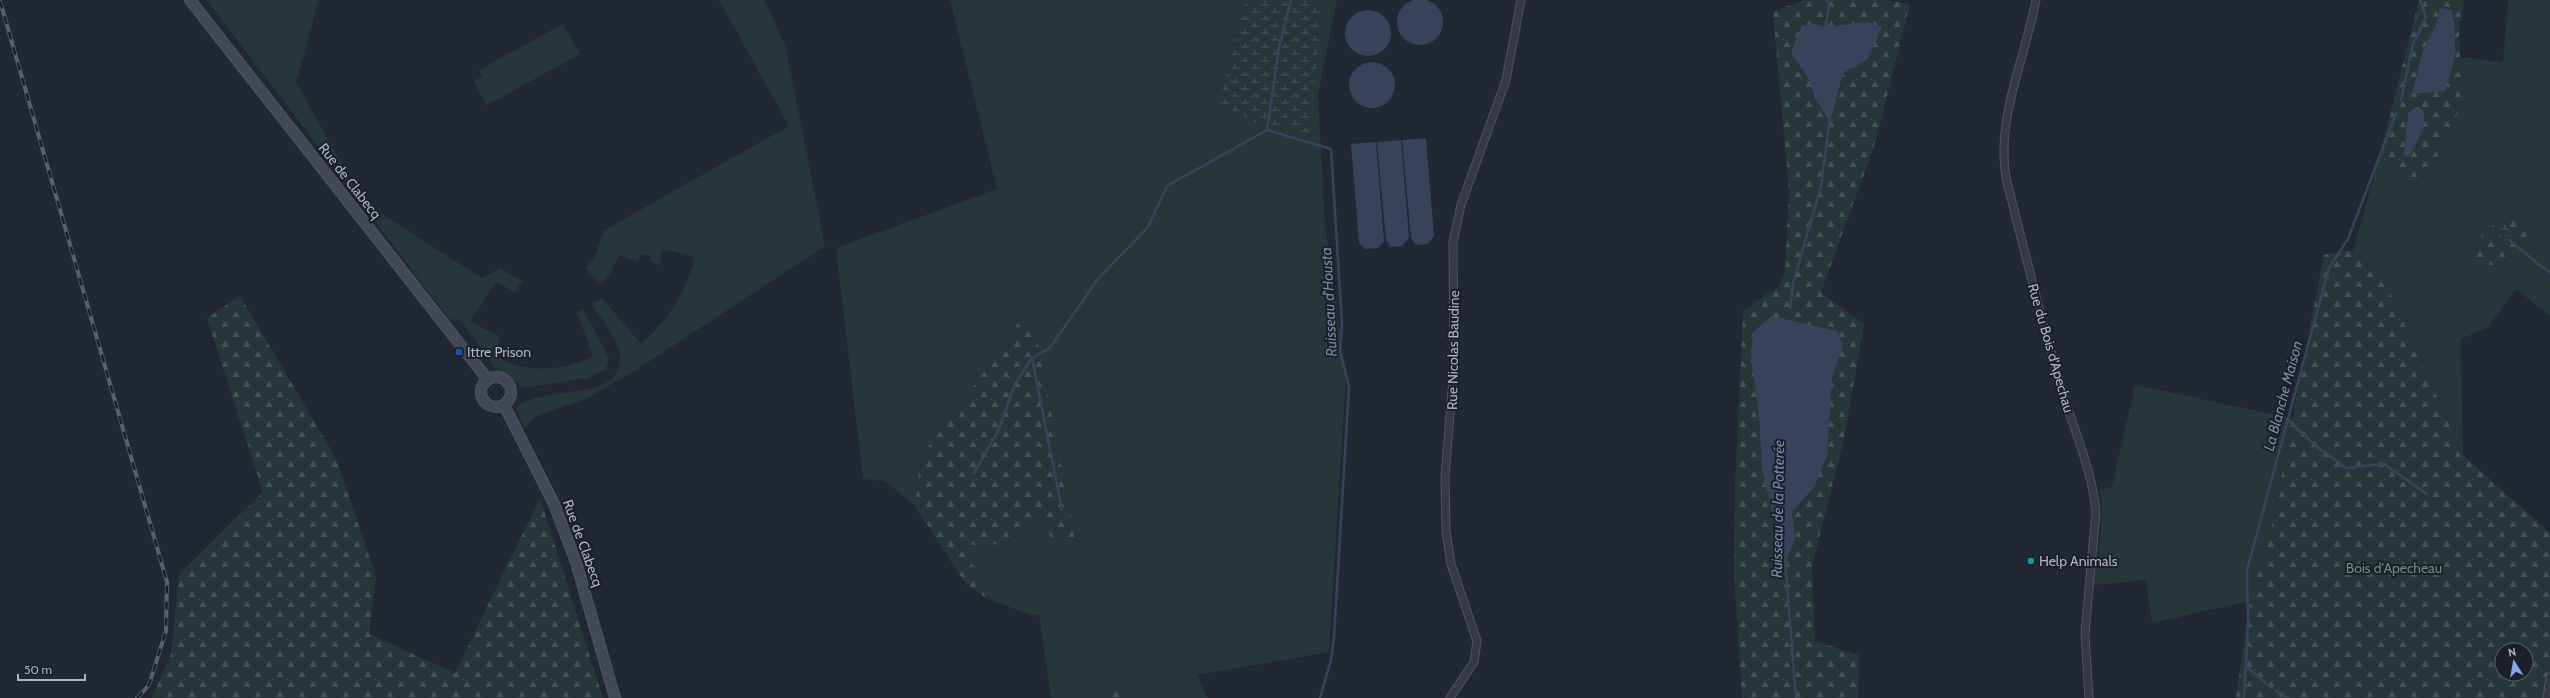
<svg xmlns="http://www.w3.org/2000/svg" width="2550" height="698" viewBox="0 0 2550 698" font-family="Cabin,sans-serif">
	<defs>
		<pattern id="forest-firs" width="22" height="20" patternUnits="userSpaceOnUse"><rect width="22" height="20" fill="#273739"/><path d="M5 1l3.5 6h-7zM16 11l3.5 6h-7z" fill="#445254"/></pattern>
		<pattern id="wetland-marsh" width="20" height="14" patternUnits="userSpaceOnUse"><rect width="20" height="14" fill="#273739"/><path d="M1 5h8M5 5V1M11 12h8M15 12V8" fill="none" stroke="#445254"/></pattern>
	</defs>
	<rect width="100%" height="100%" fill="#212733"/>
	<g fill="#273739">
		<path d="M 207,0 L 319,0 L 296,82 L 363,202 L 482,278 L 501,268 L 519,280 L 523,280 L 515,292 L 496,282 L 470,321 L 500,337 L 494,354 C 521,375 565,371 593,356 L 577,312 L 583,309 L 609,358 L 606,369 L 589,378 L 529,387 L 519,385 L 507,374 L 497,371 L 461,321 L 449,319 Z"/>
		<path d="M 719,0 L 764,0 L 785,44 L 825,246 L 636,370 L 586,399 L 536,416 L 524,429 L 516,408 C 541,384 615,402 619,364 C 619,361 621,355 620,352 C 615,336 601,318 592,304 L 602,298 L 641,344 C 668,320 687,292 695,257 L 663,249 L 660,265 L 649,261 L 650,256 L 640,254 L 639,262 L 619,255 L 611,273 L 601,284 L 585,269 L 595,257 L 603,231 L 789,126 Z"/>
		<polygon points="950,0 1337,0 1318,94 1325,225 1346,374 1329,652 1197,675 1208,698 1124,698 1120,688 1106,686 1108,698 1051,698 1039,615 1030,615 986,598 966,584 915,506 885,481 863,479 836,248 997,189"/>
		<polygon points="2508,0 2550,0 2550,316 2516,289 2487,328 2461,339 2463,455 2375,259 2353,251 2379,158 2396,166 2416,184 2463,101 2461,57 2503,62"/>
		<polygon points="563,24 580,54 487,105 473,81 482,77 479,70"/>
		<path d="M 2135,385 L 2292,418 L 2270,534 L 2250,601 L 2152,623 L 2146,580 L 2094,585 C 2097,555 2106,519 2099,490 L 2112,487 Z"/>
	</g>
	<g fill="url(#forest-firs)" fill-rule="evenodd">
		<polygon points="1804,0 1885,0 1910,4 1874,147 1821,292 1864,324 1844,439 1812,566 1815,641 1859,655 1858,698 1742,698 1734,573 1735,489 1743,311 1779,286 1785,273 1789,190 1773,12"/>
		<polygon points="2419,0 2464,0 2459,31 2463,101 2441,151 2416,184 2396,166 2379,158"/>
		<polygon points="2509,213 2531,228 2509,265 2481,265 2476,258 2482,234"/>
		<path d="M 2343,251 L 2353,251 L 2375,259 L 2463,455 L 2550,533 L 2550,698 L 2236,698 L 2250,601 L 2270,534 L 2324,255 ZM 2502,650 L 2526,650 L 2526,674 L 2502,674 Z"/>
		<polygon points="240,296 337,460 376,577 369,634 455,673 540,498 603,698 152,698 171,654 179,574 263,492 207,318"/>
		<polygon points="1019,320 1035,325 1074,537 1052,541 1044,519 1026,523 1025,531 1004,543 985,546 965,544 962,551 971,561 986,598 966,584 915,506 921,456 1013,334"/>
		<polygon points="1106,686 1120,688 1124,698 1108,698"/>
	</g>
	<g fill="url(#wetland-marsh)">
		<polygon points="1246,0 1323,0 1310,134 1256,123 1219,103"/>
		<polygon points="2504,220 2514,233 2507,243 2495,231"/>
	</g>
	<g fill="#38435b">
		<circle cx="1420" cy="22" r="23"/>
		<polygon points="2440,8 2452,10 2455,27 2455,57 2445,91 2412,94 2423,50 2436,25"/>
		<circle cx="1368" cy="33" r="23"/>
		<polygon points="1868,22 1882,27 1867,60 1843,73 1830,122 1815,98 1809,79 1791,53 1802,25 1815,24 1824,27"/>
		<circle cx="1372" cy="85" r="23"/>
		<polygon points="2418,106 2424,112 2424,128 2409,157 2404,156 2408,113"/>
		<polygon points="1426,138 1434,236 1428,244 1416,245 1411,238 1402,140"/>
		<polygon points="1401,140 1409,238 1402,246 1390,247 1386,240 1377,142"/>
		<polygon points="1376,142 1384,241 1378,248 1365,249 1359,243 1351,144"/>
		<polygon points="1772,316 1837,331 1843,346 1832,377 1827,456 1814,487 1792,512 1795,539 1785,564 1762,469 1759,413 1751,360 1753,332"/>
	</g>
	<g fill="none" stroke-linecap="round" stroke-linejoin="round">
		<g stroke="#38435b" stroke-width="2.5">
			<polyline points="1291,0 1279,47 1267,130 1331,149 1342,324 1340,352 1349,386 1334,637 1331,660 1320,698"/>
			<polyline points="1825,31 1829,5 1827,0"/>
			<polyline points="2401,100 2413,44 2426,17 2420,0"/>
			<polyline points="2543,268 2509,240 2550,273"/>
			<polyline points="1790,308 1794,280 1821,186 1830,119"/>
			<polyline points="2288,420 2317,447 2346,468 2384,464 2427,494"/>
			<polyline points="974,473 999,429 1015,384 1032,358"/>
			<polyline points="1062,510 1032,358 1050,348 1097,280 1148,227 1167,186 1267,130"/>
			<polyline points="1785,561 1796,698"/>
			<polyline points="2246,666 2271,688"/>
			<polyline points="2276,691 2288,698"/>
			<polyline points="2244,698 2248,625 2247,570 2329,268 2348,239 2396,113"/>
		</g>
		<g stroke="#4f545f" stroke-width="9">
			<g id="street">
				<path d="M 2036,0 C 2025,59 1996,118 2006,178 C 2024,249 2041,320 2062,390 C 2074,431 2092,469 2096,512 L 2085,633 L 2089,698"/>
				<polyline points="1450,698 1474,662 1477,641 1451,564 1446,531 1445,477 1454,365 1453,242 1461,205 1506,80 1521,0"/>
				<polyline points="2547,698 2550,677"/>
			</g>
		</g>
		<g stroke="#4f545f" stroke-width="12">
			<g id="secondary">
				<polyline points="190,0 488,380"/>
				<circle cx="496" cy="392" r="15"/>
				<polyline points="504,405 554,504 576,562 615,698"/>
			</g>
		</g>
		<use href="#street" stroke="#343944" stroke-width="7"/>
		<use href="#secondary" stroke="#434857" stroke-width="10"/>
		<g stroke="#595f6d" stroke-width="4">
			<polyline id="rail" points="0,1 167,582 166,631 149,685 137,698"/>
		</g>
		<use href="#rail" stroke="#1a1f29" stroke-width="2.5" stroke-dasharray="8" stroke-linecap="butt"/>
	</g>
	<rect fill="#1a4fb4" stroke="#1a1f29" stroke-width="1.5" x="455" y="348" width="8" height="8" rx="2"/>
	<circle fill="#0f9aa8" stroke="#1a1f29" stroke-width="1.5" cx="2031" cy="561" r="4"/>
	<g text-anchor="middle" dominant-baseline="central" stroke-width="4" stroke-linejoin="round" paint-order="stroke">
		<g font-size="14" fill="#afb4c1" stroke="#1a1f29">
			<text transform="translate(350 181) rotate(52)">Rue de Clabecq</text>
			<text transform="translate(2051 348) rotate(74)">Rue du Bois d'Apechau</text>
			<text transform="translate(1453 350) rotate(-89)">Rue Nicolas Baudine</text>
			<text transform="translate(583 543) rotate(70)">Rue de Clabecq</text>
		</g>
		<g font-size="14" fill="#afb4c1" stroke="#1a1f29" text-anchor="start">
			<text x="467" y="352">Ittre Prison</text>
			<text x="2039" y="561">Help Animals</text>
		</g>
		<g font-size="14" fill="#698f76" stroke="#1a1f29">
			<text x="2394" y="568">Bois d'Apecheau</text>
		</g>
		<g font-size="15" font-style="italic" fill="#7a88a7" stroke="#1a1f29">
			<text transform="translate(1329 302) rotate(-93)">Ruisseau d'Housta</text>
			<text transform="translate(2283 396) rotate(-75)">La Blanche Maison</text>
			<text transform="translate(1778 509) rotate(-89)">Ruisseau de la Potterée</text>
		</g>
	</g>
	<g transform="translate(2514 662) rotate(349)"><circle r="19" fill="#1a1f29" stroke="#565b66"/>
	<path d="M0-3L7 15L0 10L-7 15Z" fill="#89a5eb"/>
	<text y="-6" font-size="11" font-weight="bold" text-anchor="middle" fill="#afb4c1">N</text>
	</g>
	<path d="M18 674v6h67v-6" fill="none" stroke="#afb4c1" stroke-width="2"/>
	<text x="24" y="674" font-size="12" fill="#afb4c1" stroke="#1a1f29" stroke-width="3" paint-order="stroke">50 m</text>
</svg>
